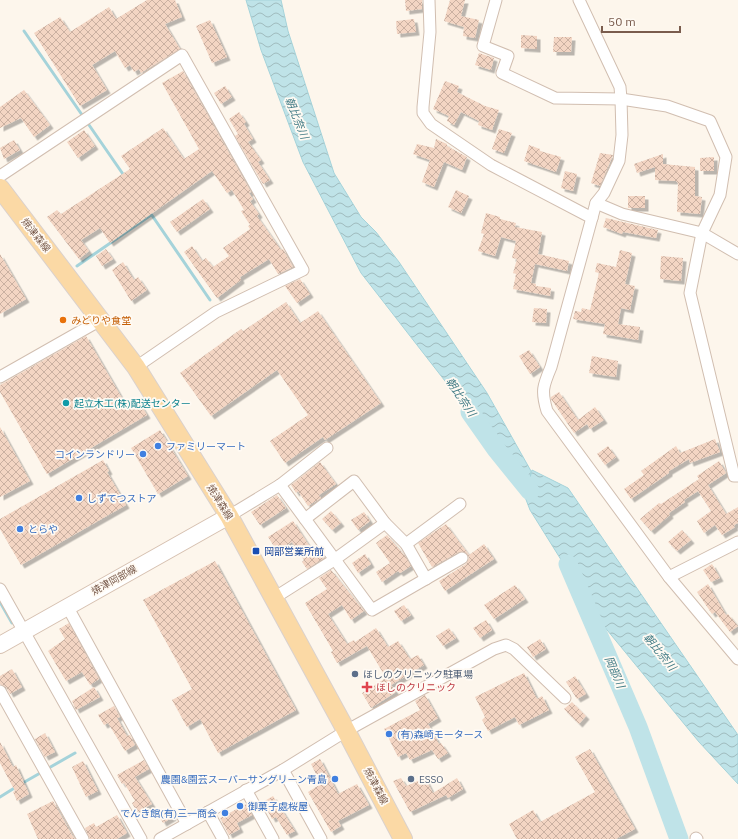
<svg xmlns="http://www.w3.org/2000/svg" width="738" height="839" viewBox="0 0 738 839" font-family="'IBM Plex Sans','Noto Sans JP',sans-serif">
	<defs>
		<pattern id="water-waves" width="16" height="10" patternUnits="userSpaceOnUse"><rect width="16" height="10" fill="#bfe3e8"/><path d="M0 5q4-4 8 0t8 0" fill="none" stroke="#a0bbbe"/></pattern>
		<pattern id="building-cross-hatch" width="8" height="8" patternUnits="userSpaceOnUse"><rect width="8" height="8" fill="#f3d5c3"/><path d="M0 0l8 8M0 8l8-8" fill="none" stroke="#cab0a1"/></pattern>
		<filter id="shadow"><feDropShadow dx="3.5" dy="3.5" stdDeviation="0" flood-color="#0004"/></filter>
	</defs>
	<rect width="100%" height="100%" fill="#fdf6ec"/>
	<polygon fill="url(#water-waves)" stroke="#a5d3da" points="246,0 281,0 288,31 334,173 361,217 376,232 399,262 487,393 531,471 530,478 532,470 568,488 738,735 738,784 699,742 598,619 530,510 515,471 361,273 303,162 261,50"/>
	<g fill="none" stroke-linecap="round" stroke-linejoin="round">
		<g stroke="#a5d3da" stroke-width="3">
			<polyline points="24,31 125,177"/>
			<polyline points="149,211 210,300"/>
			<polyline points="77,266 151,215"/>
			<polyline points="0,602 12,623"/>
			<polyline points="47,769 75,753"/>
			<polyline points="21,784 42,772"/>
			<polyline points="0,797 16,787"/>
		</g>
		<g stroke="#bfe3e8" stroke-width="19">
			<polyline points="470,412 496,449 530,491"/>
			<polyline points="568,564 638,727 679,839"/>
		</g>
	</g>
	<g fill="url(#building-cross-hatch)" filter="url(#shadow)">
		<polygon points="147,0 175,0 182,17 165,24 180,49 141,73 139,69 134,72 130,65 125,68 115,51 92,65 107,90 80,106 34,33 60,17 70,32 109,7 116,19"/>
		<polygon points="405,0 422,0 422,9 406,11"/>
		<polygon points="450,0 465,0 461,16 479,20 475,38 463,36 464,27 444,21"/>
		<polygon points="414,19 416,32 397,34 396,21"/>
		<polygon points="210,20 227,57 212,63 196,26"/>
		<polygon points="521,35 537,36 537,49 521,48"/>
		<polygon points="554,37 572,37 571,52 553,52"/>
		<polygon points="479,53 494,58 491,70 475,65"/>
		<polygon points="183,71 251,192 249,193 253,199 250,201 259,214 257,216 281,250 283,249 293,267 278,274 269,259 240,277 241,280 217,298 184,252 192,246 202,261 206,258 213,267 229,256 223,248 250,229 248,226 250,225 241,211 244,210 232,190 227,193 212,171 110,243 100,228 81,240 89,251 79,259 47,217 57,210 61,214 130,169 121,156 163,128 184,159 199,149 162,83"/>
		<polygon points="445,81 459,86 457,92 485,106 499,110 492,130 478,125 479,121 461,112 454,125 447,121 449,116 433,109"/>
		<polygon points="225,86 232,97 221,104 214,93"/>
		<polygon points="24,90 50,125 34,137 21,118 0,128 0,107"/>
		<polygon points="239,112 246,122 244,124 253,139 248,142 261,160 258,162 270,180 263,184 235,136 238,134 229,119"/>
		<polygon points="499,129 512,133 504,153 492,149"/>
		<polygon points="84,130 95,146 78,158 67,142"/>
		<polygon points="436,139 447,144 447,146 467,157 462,170 444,162 434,187 422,182 430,160 413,154 417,144 434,148"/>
		<polygon points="14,140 20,150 4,159 0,148"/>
		<polygon points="529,145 540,149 540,151 561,157 556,172 524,161"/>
		<polygon points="600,153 613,155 600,186 591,183"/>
		<polygon points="663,154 663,164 695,167 695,196 702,197 700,214 677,212 678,183 676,181 655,180 655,167 637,173 634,164"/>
		<polygon points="714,157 714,171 700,171 700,158"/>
		<polygon points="565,171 577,174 573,191 561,188"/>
		<polygon points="456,190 469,196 461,213 448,207"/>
		<rect x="628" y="196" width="17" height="12"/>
		<polygon points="203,199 210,209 177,232 170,222"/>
		<polygon points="486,213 500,217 500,219 516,223 515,227 542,232 538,254 569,261 567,271 535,264 531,283 536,284 536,286 551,288 550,296 513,289 516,274 513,273 517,259 512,258 516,241 501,237 495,256 478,251 484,234 481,233"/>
		<polygon points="606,218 658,230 656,238 623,232 622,234 603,227"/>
		<polygon points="106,249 113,259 102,266 96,256"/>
		<polygon points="620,250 632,253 625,284 635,286 630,310 621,308 618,324 640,327 638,340 603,334 605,324 573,319 575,311 581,312 582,308 590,310 599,273 595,272 597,263 616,267"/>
		<polygon points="0,254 26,299 0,314"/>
		<polygon points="661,256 683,258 681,281 660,279"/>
		<polygon points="123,262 134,280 138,277 147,290 131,301 112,270"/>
		<polygon points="300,279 310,294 297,303 285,286"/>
		<polygon points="286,302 300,323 318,311 381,403 325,440 323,437 285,463 270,441 308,415 277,370 211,416 180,373 241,329 243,331"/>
		<polygon points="534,308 547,309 546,323 532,322"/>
		<polygon points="86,336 127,407 138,400 147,415 47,474 0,392 0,385"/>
		<polygon points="529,350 540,367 530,374 519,356"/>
		<polygon points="592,356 618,361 616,377 589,373"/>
		<polygon points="559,392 578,420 595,407 604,420 590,429 587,424 574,433 551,399 551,397"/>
		<polygon points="0,427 30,481 0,497"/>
		<polygon points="160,430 188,476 158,494 131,448"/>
		<polygon points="715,439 720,452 690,463 689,459 669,471 669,473 631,499 624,489 644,475 641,471 676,446 680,453"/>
		<polygon points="608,446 616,457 605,465 597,454"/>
		<polygon points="103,460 109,471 107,472 126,505 21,565 0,529 0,519"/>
		<polygon points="719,461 726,473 708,485 726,514 738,507 738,523 734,525 735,527 722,535 715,525 704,533 697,521 711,511 698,491 684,500 685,502 669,513 670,515 651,531 640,519 659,503 661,504 699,479 697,476"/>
		<polygon points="320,462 336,484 319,495 321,498 308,506 298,491 296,493 291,485"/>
		<polygon points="277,495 286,508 260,525 251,512"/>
		<polygon points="331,511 341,523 332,530 322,519"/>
		<polygon points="364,512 370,521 358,530 351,520"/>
		<polygon points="293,521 314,553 318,550 324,558 307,569 302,562 304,560 292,542 277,551 268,537"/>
		<polygon points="446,524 469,555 484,544 494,559 445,591 439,581 466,564 469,558 468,555 465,552 459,552 432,567 418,543"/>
		<polygon points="682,530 691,540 677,551 668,542"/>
		<polygon points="387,535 405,556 411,566 400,573 398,571 382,582 376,572 390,563 376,543"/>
		<polygon points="365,554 371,564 358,573 352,563"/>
		<polygon points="215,561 296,710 218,753 200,719 187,727 172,700 192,689 143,600"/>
		<polygon points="712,564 720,578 711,582 703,570"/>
		<polygon points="331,570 364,611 351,620 342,605 328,614 347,644 354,640 355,642 376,628 388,647 398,641 410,659 418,655 424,665 391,685 396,692 371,708 362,693 386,678 367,646 337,663 331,652 333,651 305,603 327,589 319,578"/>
		<polygon points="708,584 726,615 728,614 738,626 730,632 715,612 712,614 697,592"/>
		<polygon points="515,585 525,599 494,619 484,605"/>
		<polygon points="404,605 411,615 401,621 394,611"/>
		<polygon points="486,620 492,630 480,638 473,628"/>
		<polygon points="69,623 99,679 90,685 82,672 66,681 48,651 65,639 59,629"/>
		<polygon points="449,628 456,638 443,646 436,636"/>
		<polygon points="540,639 546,649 533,657 527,647"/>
		<polygon points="12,669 22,687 10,694 6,687 0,684 0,676"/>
		<polygon points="524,673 537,699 542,696 549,710 519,725 515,717 488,731 482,720 485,717 475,697"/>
		<polygon points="575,676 586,694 577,699 566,682"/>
		<polygon points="94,687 100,697 76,710 72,701"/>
		<polygon points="425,695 438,718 428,724 439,744 441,743 448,753 438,759 432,750 410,760 406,753 398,757 384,729 420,710 415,701"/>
		<polygon points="572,702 586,716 579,724 564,709"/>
		<polygon points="114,706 120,717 117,718 127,736 130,735 135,745 125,751 108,723 104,725 98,715"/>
		<polygon points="45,733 55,752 45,757 35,739"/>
		<polygon points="0,742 13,767 16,765 29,794 17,801 13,792 15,791 0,763"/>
		<polygon points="590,749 635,829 616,839 517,839 509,824 533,810 540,822 595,792 575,757"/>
		<polygon points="320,759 338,794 357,784 369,805 338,821 341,826 331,832 308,792 321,784 311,764"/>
		<polygon points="144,760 149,769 135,777 152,804 137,812 132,803 135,801 124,783 122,784 117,775"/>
		<polygon points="83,761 98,791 86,797 72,767"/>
		<polygon points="401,778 406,786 425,778 433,793 457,778 463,789 448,798 446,795 410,812 393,781"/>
		<polygon points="273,796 295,831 287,835 276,817 272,819 263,802"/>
		<polygon points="53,801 72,835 75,839 38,839 27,814"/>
		<polygon points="246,804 252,815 237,823 240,829 229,835 220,818"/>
		<polygon points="168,807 173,817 163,823 158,814"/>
		<polygon points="117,815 127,833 117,839 90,839 85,828 94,823 96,827"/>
	</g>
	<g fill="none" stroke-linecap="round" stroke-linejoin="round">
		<g stroke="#d1beb0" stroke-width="13">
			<g id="minor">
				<polyline points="429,0 430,32 423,107 423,113 431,124 491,165 592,218"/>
				<polyline points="496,0 483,46 508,56 502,73 555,98 621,99 667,106 710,121 726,157 720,195 702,233 690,293 734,476 738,476"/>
				<path d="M 579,0 L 620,87 L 621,99 L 622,135 L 619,161 L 604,193 L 596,203 L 551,367 C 543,386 541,391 547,411 L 669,577 L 738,659"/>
				<polyline points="0,176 182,55 303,270 216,312 136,367"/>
				<polyline points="596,203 622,214 702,233 738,254"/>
				<polyline points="0,377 97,322 103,322"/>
				<polyline points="280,485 372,610 462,558"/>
				<polyline points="229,516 280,485 327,448"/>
				<polyline points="305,519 354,481 385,523 406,544 426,579"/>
				<polyline points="406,544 460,504"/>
				<polyline points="669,577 738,542"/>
				<polyline points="0,589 141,839"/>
				<polyline points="274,598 334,560 385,523"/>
				<polyline points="67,606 187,824"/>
				<polyline points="0,691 83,839"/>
				<polyline points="283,770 321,839"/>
				<polyline points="246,790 273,839"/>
				<polyline points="208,812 223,839"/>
				<polyline points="696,838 697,839"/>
				<polyline points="160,839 283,770 346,731 494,649 506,645 514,649 565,698"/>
			</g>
		</g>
		<g stroke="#d6c0b0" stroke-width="18">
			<polyline id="secondary" points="0,645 229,516"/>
		</g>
		<g stroke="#dad1cd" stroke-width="20">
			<polyline id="primary" points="0,188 136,367 229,516 342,723 403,839"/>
		</g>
		<use href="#minor" stroke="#fff" stroke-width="11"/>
		<use href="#secondary" stroke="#fff" stroke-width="16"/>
		<use href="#primary" stroke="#fbd9a5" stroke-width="18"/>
	</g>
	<circle fill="#e8710a" stroke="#fffaf3" stroke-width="1.5" cx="63" cy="320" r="4"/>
	<circle fill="#0f9aa8" stroke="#fffaf3" stroke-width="1.5" cx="66" cy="403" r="4"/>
	<g fill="#3f7fe0" stroke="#fffaf3" stroke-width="1.5">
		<circle cx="158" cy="446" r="4"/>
		<circle cx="143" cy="454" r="4"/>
		<circle cx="79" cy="498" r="4"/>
		<circle cx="20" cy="529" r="4"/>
		<circle cx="389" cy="734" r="4"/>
		<circle cx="335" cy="779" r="4"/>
		<circle cx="240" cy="806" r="4"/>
		<circle cx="225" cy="813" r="4"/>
	</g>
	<rect fill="#1a4fb4" stroke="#fffaf3" stroke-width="1.5" x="252" y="547" width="8" height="8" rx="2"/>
	<g fill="#5c6f8a" stroke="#fffaf3" stroke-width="1.5">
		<circle cx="355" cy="674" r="4"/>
		<circle cx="411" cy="779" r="4"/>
	</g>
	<path fill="#e0444e" stroke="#fffaf3" stroke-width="1.5" d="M365 681h4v4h4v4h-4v4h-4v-4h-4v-4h4z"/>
	<g text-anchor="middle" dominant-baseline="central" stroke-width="3.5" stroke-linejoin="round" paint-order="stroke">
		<g font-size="10" fill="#7a5c4d" stroke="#fffaf3">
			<text transform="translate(36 235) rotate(52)">焼津森線</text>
			<text transform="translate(220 502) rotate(58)">焼津森線</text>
			<text transform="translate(114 580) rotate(-29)">焼津岡部線</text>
			<text transform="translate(376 786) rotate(62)">焼津森線</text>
		</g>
		<g font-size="10" fill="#c56008" stroke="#fffaf3" text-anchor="start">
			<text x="71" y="320">みどりや食堂</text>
		</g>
		<g font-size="10" fill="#0d838f" stroke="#fffaf3" text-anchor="start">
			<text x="74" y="403">起立木工(株)配送センター</text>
		</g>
		<g font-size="10" fill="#366cbe" stroke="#fffaf3" text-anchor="start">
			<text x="166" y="446">ファミリーマート</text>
			<text x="135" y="454" text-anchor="end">コインランドリー</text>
			<text x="87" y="498">しずてつストア</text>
			<text x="28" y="529">とらや</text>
			<text x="397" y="734">(有)森崎モータース</text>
			<text x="327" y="779" text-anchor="end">農園&amp;園芸スーパーサングリーン青島</text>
			<text x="248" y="806">御菓子處桜屋</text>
			<text x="217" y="813" text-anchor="end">でんき館(有)三一商会</text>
		</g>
		<g font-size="10" fill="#164399" stroke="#fffaf3" text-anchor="start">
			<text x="264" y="551">岡部営業所前</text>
		</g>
		<g font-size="10" fill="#4e5e75" stroke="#fffaf3" text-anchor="start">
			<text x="363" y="674">ほしのクリニック駐車場</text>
			<text x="419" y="779">ESSO</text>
		</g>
		<g font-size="10" fill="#be3a42" stroke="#fffaf3" text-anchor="start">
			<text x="376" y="687">ほしのクリニック</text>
		</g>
		<g font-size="11" font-style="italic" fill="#437c86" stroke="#fffaf3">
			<text transform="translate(297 118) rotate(68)">朝比奈川</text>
			<text transform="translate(461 397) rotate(56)">朝比奈川</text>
			<text transform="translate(660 652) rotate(51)">朝比奈川</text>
			<text transform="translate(615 672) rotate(67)">岡部川</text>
		</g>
	</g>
	<path d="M602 26v6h78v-6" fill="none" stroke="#7a5c4d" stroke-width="2"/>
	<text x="608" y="26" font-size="12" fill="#7a5c4d" stroke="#fffaf3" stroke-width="3" paint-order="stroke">50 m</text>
</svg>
